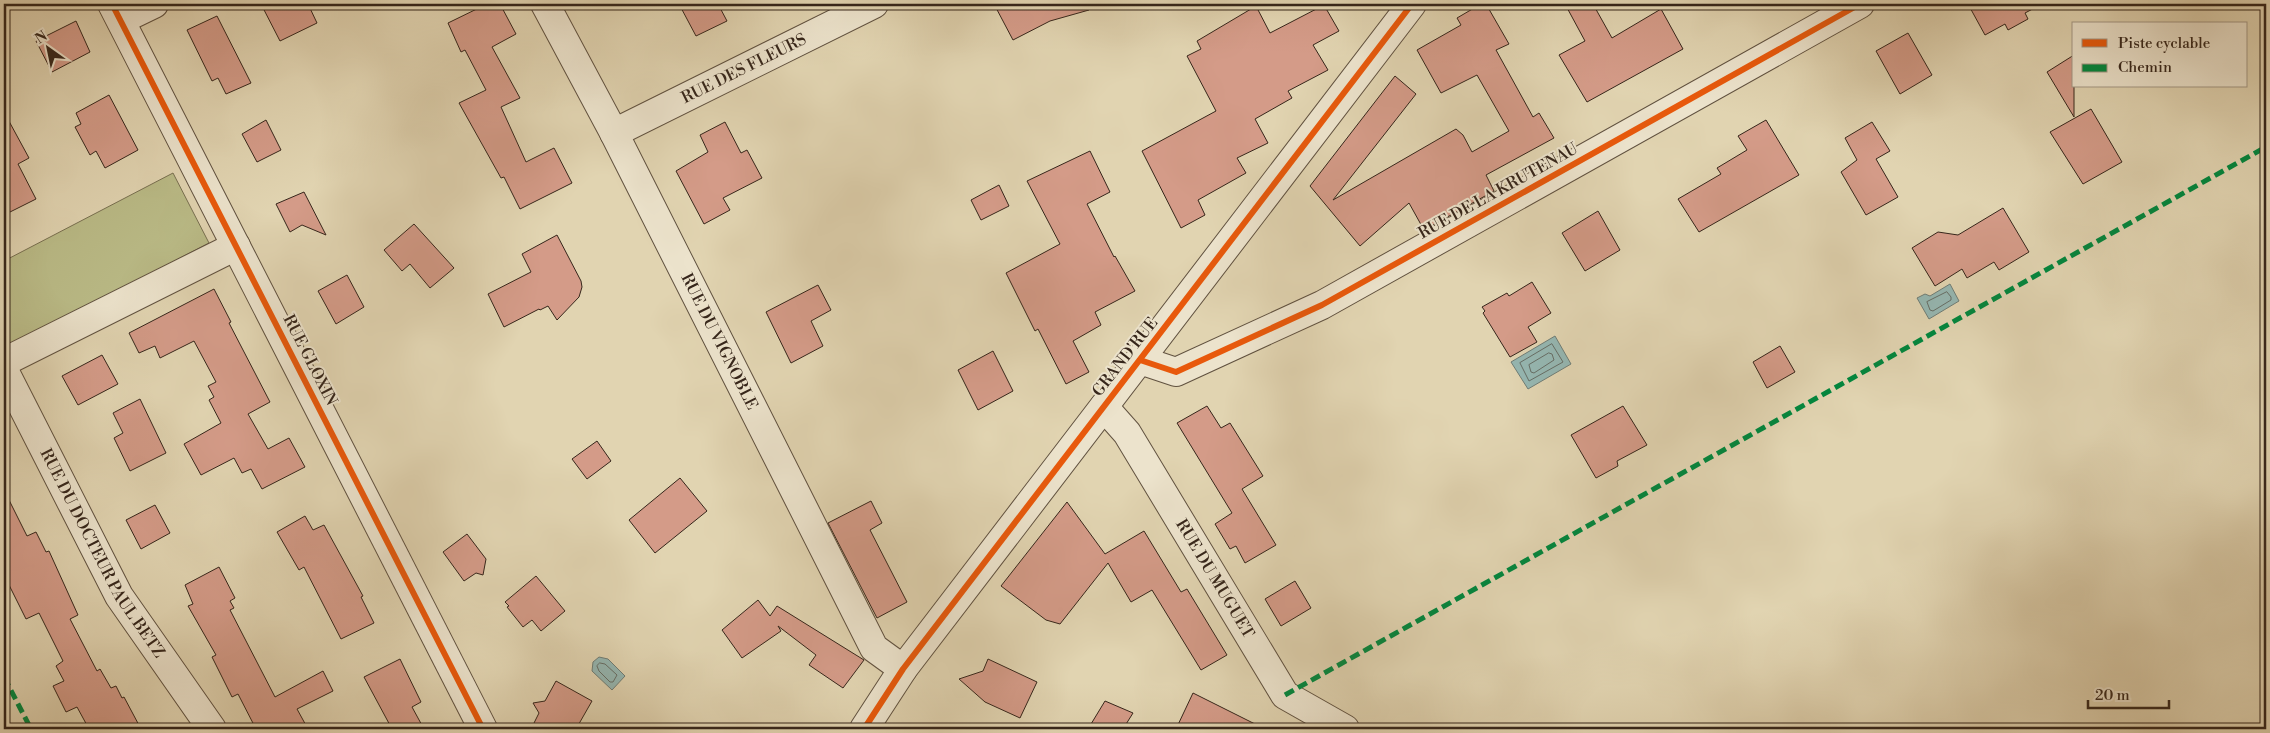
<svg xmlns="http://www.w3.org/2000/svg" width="2270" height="733" viewBox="0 0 2270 733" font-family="'Libre Bodoni',serif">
	<rect width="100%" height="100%" fill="#e1d4b1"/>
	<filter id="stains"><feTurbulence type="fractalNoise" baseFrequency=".004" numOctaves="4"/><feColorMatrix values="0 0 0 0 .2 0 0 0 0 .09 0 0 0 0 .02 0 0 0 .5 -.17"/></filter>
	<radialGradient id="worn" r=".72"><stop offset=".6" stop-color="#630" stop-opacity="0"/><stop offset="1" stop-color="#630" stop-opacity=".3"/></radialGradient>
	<polygon fill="#babb87" stroke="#787051" points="173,173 209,243 11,346 4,332 4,261"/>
	<g fill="#95b7b2" stroke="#6f7d76">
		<polygon points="1950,284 1959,301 1929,319 1917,298 1925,294 1930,296"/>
		<polygon points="1555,336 1571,364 1528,389 1511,362"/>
		<polygon points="599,657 608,659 625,676 612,690 592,671 593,662"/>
	</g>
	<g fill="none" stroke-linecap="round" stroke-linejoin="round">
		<g stroke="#666e66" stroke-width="1">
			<polygon points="1947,292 1951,297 1951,300 1933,311 1930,310 1927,302"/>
			<polygon points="1552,344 1563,362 1529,381 1520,363"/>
			<polygon points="1549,353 1552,354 1554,360 1534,373 1531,372 1529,365"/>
			<polygon points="600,663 605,664 617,675 613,682 610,682 599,671 597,666"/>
		</g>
	</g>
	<g fill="#d49b88" stroke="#36261b">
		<polygon points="261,4 308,4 317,23 280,41"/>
		<polygon points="487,4 500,4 516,34 492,47 520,98 501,107 526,162 554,148 572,183 520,209 504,177 501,178 459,103 486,90 465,50 461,52 448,23"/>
		<polygon points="679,4 718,4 727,21 696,36"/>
		<polygon points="994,4 1088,4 1089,10 1050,21 1013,40"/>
		<polygon points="1481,4 1486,4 1509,44 1496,50 1533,117 1539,113 1554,138 1486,175 1494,191 1424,230 1409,203 1360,246 1310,186 1395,76 1416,94 1333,200 1456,129 1463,135 1472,152 1509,131 1477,75 1441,93 1417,50 1461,25 1457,18"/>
		<polygon points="1565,4 1593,4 1612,38 1661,9 1683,49 1587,102 1559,55 1585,41"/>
		<polygon points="1968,4 2042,4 2025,13 2028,19 2008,30 2005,24 1985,35"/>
		<polygon points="1324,5 1339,31 1313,45 1328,70 1288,91 1292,98 1255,119 1268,143 1237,158 1246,173 1198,200 1205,215 1181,228 1142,151 1216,111 1187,56 1201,49 1197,41 1256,6 1270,33"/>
		<polygon points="217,16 251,83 226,94 218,78 212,81 187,30"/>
		<polygon points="76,21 90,52 52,72 36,41"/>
		<polygon points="1908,33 1932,75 1900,94 1876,51"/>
		<polygon points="2074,55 2074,117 2047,72"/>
		<polygon points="109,95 138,150 105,168 96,151 90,155 75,127 81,124 76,113"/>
		<polygon points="2091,109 2122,162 2083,184 2050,132"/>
		<polygon points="4,112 29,158 18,164 36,199 4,215"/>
		<polygon points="266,120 281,150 257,162 242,134"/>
		<polygon points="1766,120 1799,175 1699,232 1678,199 1721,174 1717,168 1747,150 1738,136"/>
		<polygon points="725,122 741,153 747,150 762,178 723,198 730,210 704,224 676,171 708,152 700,135"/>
		<polygon points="1872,122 1890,151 1876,159 1898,197 1866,215 1841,172 1857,160 1845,138"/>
		<polygon points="1090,151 1110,192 1087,204 1114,257 1115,256 1135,291 1095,312 1101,325 1073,341 1089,372 1066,384 1038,329 1035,331 1006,273 1060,244 1027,181"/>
		<polygon points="999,185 1009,206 981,220 971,200"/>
		<polygon points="304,192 326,235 302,225 290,232 276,204"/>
		<polygon points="2003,208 2029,252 1999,270 1994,262 1967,278 1962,269 1935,286 1912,248 1938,232 1958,235"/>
		<polygon points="1598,211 1620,250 1585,271 1562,233"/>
		<polygon points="414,224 454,268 430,288 410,264 402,271 384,250"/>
		<polygon points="557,235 581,281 582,287 579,297 557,320 548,306 540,310 539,309 504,327 488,294 531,272 522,254"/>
		<polygon points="347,275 364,307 336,324 318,291"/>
		<polygon points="1532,282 1551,313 1528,327 1537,342 1510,357 1483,313 1485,311 1482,307 1507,293 1509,296"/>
		<polygon points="818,285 831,310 811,321 823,346 791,363 766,312"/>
		<polygon points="214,289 231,322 229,323 270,402 248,414 268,449 289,438 305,467 262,489 251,469 242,473 234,458 201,475 184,444 221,423 209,400 214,397 208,386 216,382 194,341 160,358 155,346 139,353 129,333"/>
		<polygon points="1780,346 1795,372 1767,388 1753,362"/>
		<polygon points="993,351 1013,391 978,410 958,370"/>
		<polygon points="102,355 118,384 78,405 62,376"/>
		<polygon points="140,399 166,453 130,471 114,438 123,433 113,413"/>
		<polygon points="1207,406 1221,428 1230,423 1263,476 1242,489 1276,545 1245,563 1236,546 1230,549 1215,524 1232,513 1177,423"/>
		<polygon points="1623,406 1647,445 1617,461 1618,466 1596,478 1571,435"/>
		<polygon points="597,441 611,461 587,479 572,459"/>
		<polygon points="680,478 707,511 655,553 629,520"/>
		<polygon points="4,490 27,536 36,532 46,552 49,551 78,615 70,619 97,671 100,669 111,688 116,686 122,698 124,697 141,729 89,729 77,707 66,712 53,686 64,681 56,666 63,661 39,613 26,619 4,575"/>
		<polygon points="871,501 882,523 870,530 907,602 877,618 828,523"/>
		<polygon points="1067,502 1105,554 1144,531 1181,592 1187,589 1227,655 1201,670 1152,590 1131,602 1108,563 1060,624 1046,620 1001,586"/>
		<polygon points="155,505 170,533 141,549 126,520"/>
		<polygon points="305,516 313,530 324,525 363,596 361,597 374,623 341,639 304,567 299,570 277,532"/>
		<polygon points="467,534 486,559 483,575 476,573 464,581 443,552"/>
		<polygon points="219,567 235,598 230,601 234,608 230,610 275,697 323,671 333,691 297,709 308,729 256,729 238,694 232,697 212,657 216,655 188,606 193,604 185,585"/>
		<polygon points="536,576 565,611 541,631 532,620 523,627 507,607 509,606 505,602"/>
		<polygon points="1295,581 1311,608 1281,626 1265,599"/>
		<polygon points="758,600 770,616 777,606 864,660 843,688 809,665 816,655 778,626 781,631 742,658 722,630"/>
		<polygon points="400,659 421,702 412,707 424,729 392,729 364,677"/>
		<polygon points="988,659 1037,682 1020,718 985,702 959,679 983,671"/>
		<polygon points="556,681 592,701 576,729 531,729 539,713 533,703 545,701"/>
		<polygon points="1193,693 1265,729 1176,729"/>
		<polygon points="1105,701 1133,713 1123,729 1088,729"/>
	</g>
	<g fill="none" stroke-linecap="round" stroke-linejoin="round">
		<g stroke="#615240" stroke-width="30">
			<g id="minor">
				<polyline points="112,4 483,729"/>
				<path id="s1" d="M 545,4 L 614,133 L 874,648 L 903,669"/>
				<polyline points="121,20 154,4"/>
				<path id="s2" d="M 614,133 L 874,4"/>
				<polyline points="1140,360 1176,372 1322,305 1860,4"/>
				<polyline points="4,362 236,246"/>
				<path id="s3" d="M 4,370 L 119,596 L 212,729"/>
				<path id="s4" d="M 1104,407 L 1127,433 L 1285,695 L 1345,729"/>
				<polyline points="864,729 903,669 1412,4"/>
			</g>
		</g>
		<use href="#minor" stroke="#ece3cc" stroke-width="28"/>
		<g stroke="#00873e" stroke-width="5" stroke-dasharray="10 5" stroke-linecap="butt">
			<polyline points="4,677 31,729"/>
			<polyline points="1285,695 2266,147"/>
		</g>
		<g stroke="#ece3cc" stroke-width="9">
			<g id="cycleway">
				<polyline points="112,4 483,729"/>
				<polyline points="1140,360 1176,372 1322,305 1860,4"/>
				<polyline points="864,729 903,669 1412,4"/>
			</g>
		</g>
		<use href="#cycleway" stroke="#e8590c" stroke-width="6"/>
	</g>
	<g text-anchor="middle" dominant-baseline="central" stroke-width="4" stroke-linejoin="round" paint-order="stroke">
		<g font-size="16" fill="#36261b" stroke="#ece3cc">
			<text stroke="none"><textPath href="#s2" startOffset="145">RUE DES FLEURS</textPath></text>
			<text transform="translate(1498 191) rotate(-29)">RUE DE LA KRUTENAU</text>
			<text stroke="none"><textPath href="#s1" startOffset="380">RUE DU VIGNOBLE</textPath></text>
			<text transform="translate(1125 357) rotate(-52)">GRAND'RUE</text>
			<text transform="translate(310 360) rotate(63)">RUE GLOXIN</text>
			<text stroke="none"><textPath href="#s3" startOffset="208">RUE DU DOCTEUR PAUL BETZ</textPath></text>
			<text stroke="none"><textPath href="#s4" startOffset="205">RUE DU MUGUET</textPath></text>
		</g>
	</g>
	<rect width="2270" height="733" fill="none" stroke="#e1d4b1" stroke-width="20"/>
	<rect x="5" y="5" width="2260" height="723" fill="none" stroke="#36261b" stroke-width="2.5"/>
	<rect x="10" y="10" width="2250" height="713" fill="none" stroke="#36261b"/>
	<rect x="2072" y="22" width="175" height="65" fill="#ece3cc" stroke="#a39785"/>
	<rect x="2082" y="39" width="25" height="8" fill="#e8590c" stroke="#a39785"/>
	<text x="2118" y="48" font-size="15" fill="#36261b">Piste cyclable</text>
	<rect x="2082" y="64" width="25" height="8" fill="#00873e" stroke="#a39785"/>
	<text x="2118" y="72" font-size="15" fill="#36261b">Chemin</text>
	<g transform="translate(48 48) rotate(327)" stroke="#ece3cc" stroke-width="4" paint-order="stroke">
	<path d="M0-4L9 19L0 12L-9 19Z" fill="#36261b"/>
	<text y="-8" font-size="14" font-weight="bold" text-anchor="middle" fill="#36261b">N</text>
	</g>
	<path d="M2088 700v8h81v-8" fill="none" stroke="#36261b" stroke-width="2.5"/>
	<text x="2095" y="700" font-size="15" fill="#36261b" stroke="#ece3cc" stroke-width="4" paint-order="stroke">20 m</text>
	<rect width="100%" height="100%" filter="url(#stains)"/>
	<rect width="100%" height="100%" fill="url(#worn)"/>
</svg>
